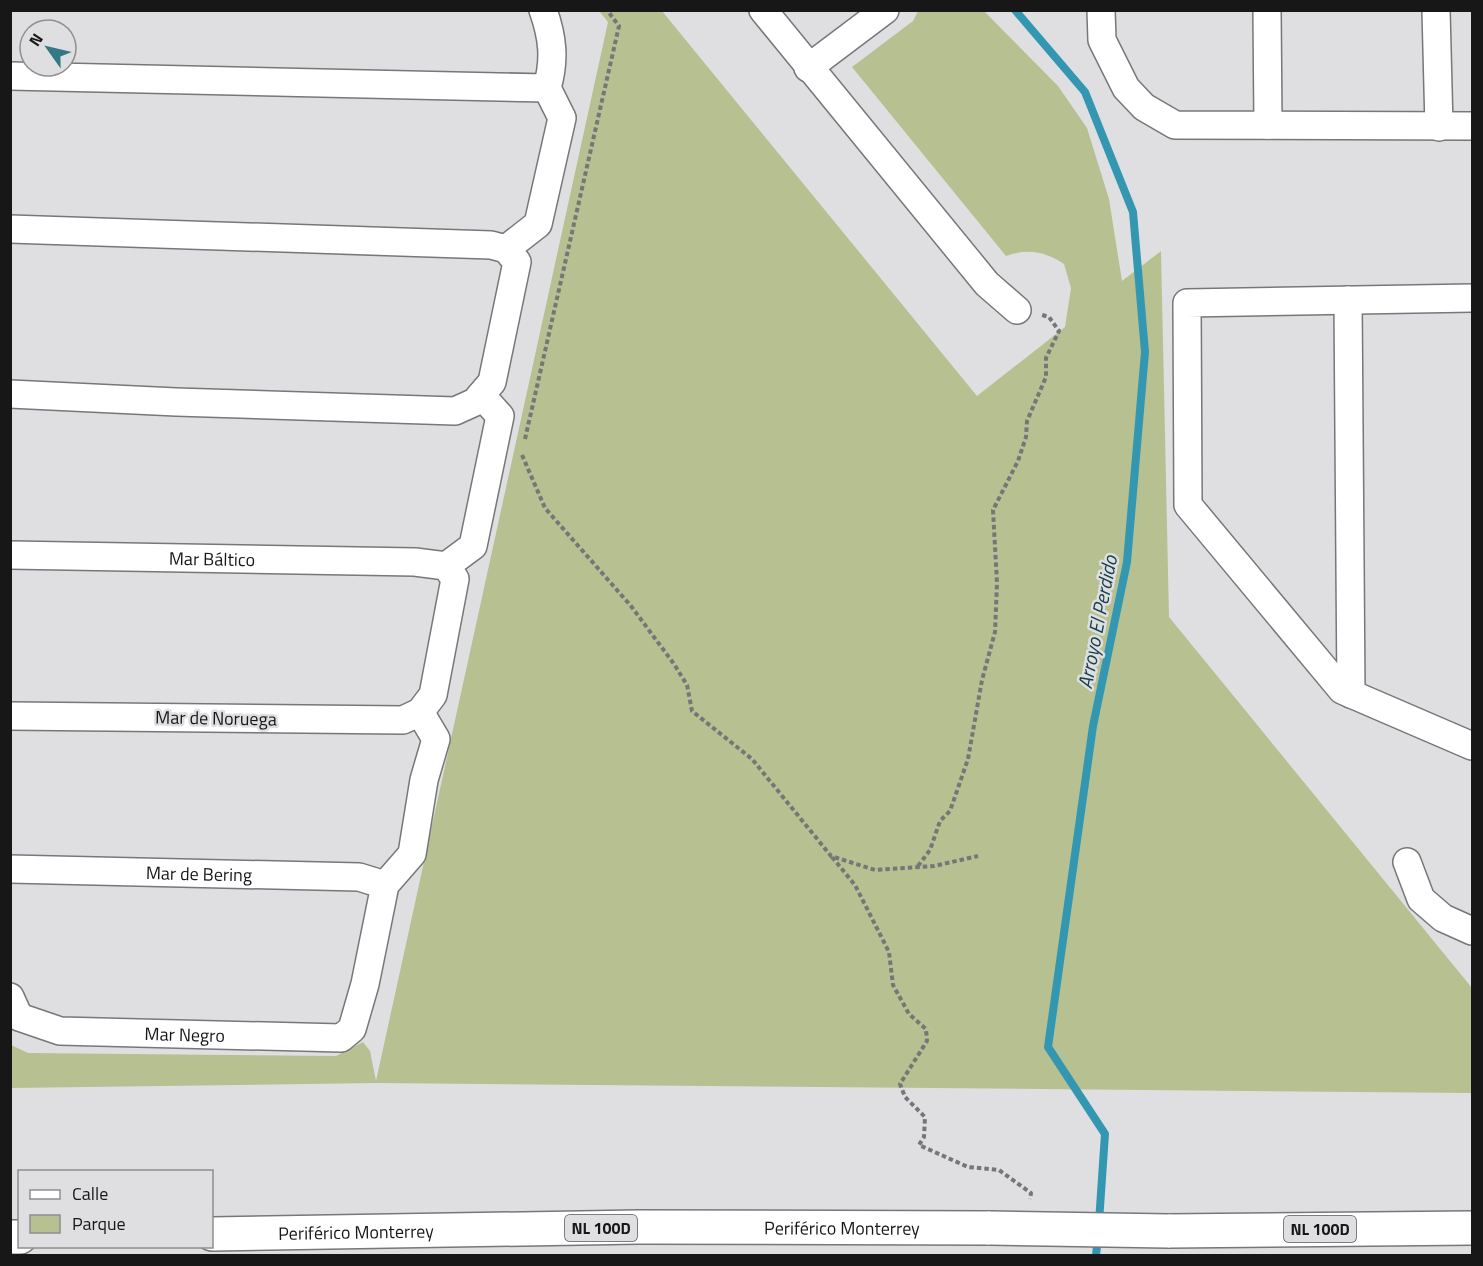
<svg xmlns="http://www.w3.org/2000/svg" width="1483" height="1266" viewBox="0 0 1483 1266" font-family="'Titillium Web',sans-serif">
	<rect width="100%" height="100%" fill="#dfdfe2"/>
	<path fill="#b6c091" d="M 599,11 L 662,11 L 977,396 L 1065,327 L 1071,288 L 1064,264 C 1046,252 1027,248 1006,256 L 852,67 L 913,21 L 918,11 L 984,11 L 1058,86 L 1087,128 L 1109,199 L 1122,281 L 1161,251 L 1169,617 L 1472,988 L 1472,1093 L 376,1083 L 11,1088 L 11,1045 L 28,1053 L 336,1056 L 363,1042 L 370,1051 L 376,1081 L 608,22 Z"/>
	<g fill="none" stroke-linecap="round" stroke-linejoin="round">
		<g stroke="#3397b1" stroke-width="8">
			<polyline points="1015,10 1085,92 1133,212 1145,352 1127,562 1093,726 1048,1047 1105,1134 1099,1222"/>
			<polyline points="1096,1256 1098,1235"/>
		</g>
		<g stroke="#767779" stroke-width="30">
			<g id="street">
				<polyline points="763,10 987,284 1017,310"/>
				<polyline points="1101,10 1102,40 1126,88 1144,107 1175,125 1472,126"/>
				<polyline points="1267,10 1268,125"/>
				<polyline points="1436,10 1439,127"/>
				<polyline points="808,68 885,10"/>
				<path d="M 10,76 L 547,88 C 555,60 553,38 543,10"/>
				<polyline points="10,229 491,245 506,249 517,262 492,382 475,402 455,411 176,402 10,394"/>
				<polyline points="506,249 538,224 562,118 547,88"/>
				<polyline points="1472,298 1187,303 1188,505 1342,690 1472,746"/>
				<polyline points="1348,300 1351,694"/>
				<path id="s1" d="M 10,555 L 415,562 L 446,566 L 455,579 L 433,695 L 420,712 L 403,720 L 10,716"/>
				<polyline points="446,566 473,546 500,416 481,395"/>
				<polyline points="1407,862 1421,899 1443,918 1472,931"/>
				<path id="s2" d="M 10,869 L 359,877 L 385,885"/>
				<path id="s3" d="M 10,997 L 19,1017 L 60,1031 L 341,1038 L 352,1029 L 365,984 L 385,885 L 412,854 L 424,780 L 436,739 L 420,712"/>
			</g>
		</g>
		<g stroke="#767779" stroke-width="36">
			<g id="highway">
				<polyline points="1168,1231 1472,1228"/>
				<path id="s4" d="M 212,1234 L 638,1227 L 990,1228"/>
				<polyline points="10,1237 20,1237"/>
			</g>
		</g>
		<g stroke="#767678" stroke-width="4" stroke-dasharray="4.5 3" stroke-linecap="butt">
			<polyline points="525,439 619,26 607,10"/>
			<polyline points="522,455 545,508 631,606 674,664 687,685 692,711 752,759 831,856 875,870 934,866 978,856"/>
			<polyline points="832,857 855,885 889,952 893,985 909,1014 926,1029 927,1041 900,1084 905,1097 925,1117 924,1137 919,1145 968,1167 999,1170 1031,1193 1030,1199"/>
			<polyline points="918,866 930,850 940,821 950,811 968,759 982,680 995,632 997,583 993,510 1018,461 1026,437 1027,421 1046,377 1046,358 1059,331 1049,317 1042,315"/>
		</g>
		<use href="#street" stroke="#fff" stroke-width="27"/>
		<use href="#highway" stroke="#fff" stroke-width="33"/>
		<g stroke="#767779" stroke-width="36" stroke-linecap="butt">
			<polyline id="highway-bridge" points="990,1228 1168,1231"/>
		</g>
		<use href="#highway-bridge" stroke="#fff" stroke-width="33"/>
	</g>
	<g text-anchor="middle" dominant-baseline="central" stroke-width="5" stroke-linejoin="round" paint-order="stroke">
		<g fill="#dfdfe2" stroke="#535355" stroke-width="1.5">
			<rect x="565" y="1215" width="72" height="26" rx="4.5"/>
			<rect x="1284" y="1216" width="72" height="26" rx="4.5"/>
		</g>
		<g font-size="16" font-weight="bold" fill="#171718">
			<text x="601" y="1228">NL 100D</text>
			<text x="1320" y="1229">NL 100D</text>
		</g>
		<g font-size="18" fill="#171718" stroke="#dfdfe2">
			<text stroke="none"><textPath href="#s1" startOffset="202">Mar Báltico</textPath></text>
			<text transform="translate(216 718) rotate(1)">Mar de Noruega</text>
			<text stroke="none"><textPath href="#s2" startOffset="189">Mar de Bering</textPath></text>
			<text stroke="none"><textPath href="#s3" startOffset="190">Mar Negro</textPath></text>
			<text stroke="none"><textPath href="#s4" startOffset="630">Periférico Monterrey</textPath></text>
			<text stroke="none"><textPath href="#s4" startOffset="144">Periférico Monterrey</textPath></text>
		</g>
		<g font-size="20" font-style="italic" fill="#15404c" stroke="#dfdfe2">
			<text transform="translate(1097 622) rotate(-79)">Arroyo El Perdido</text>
		</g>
	</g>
	<rect width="1483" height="1266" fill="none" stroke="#171718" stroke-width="24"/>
	<rect x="18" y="1170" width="195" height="78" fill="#dfdfe2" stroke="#8f8f91" stroke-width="1.5"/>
	<rect x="30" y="1190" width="30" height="9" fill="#ffffff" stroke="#8f8f91" stroke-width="1.5"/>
	<text x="72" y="1200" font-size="18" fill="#171718">Calle</text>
	<rect x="30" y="1215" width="30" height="18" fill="#b6c091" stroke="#8f8f91" stroke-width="1.5"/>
	<text x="72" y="1230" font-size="18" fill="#171718">Parque</text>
	<g transform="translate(48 48) rotate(304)"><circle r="28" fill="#dfdfe2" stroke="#8f8f91" stroke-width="1.5"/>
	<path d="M0-4.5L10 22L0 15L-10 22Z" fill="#327885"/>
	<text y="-9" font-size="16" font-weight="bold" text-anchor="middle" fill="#171718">N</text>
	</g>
</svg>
